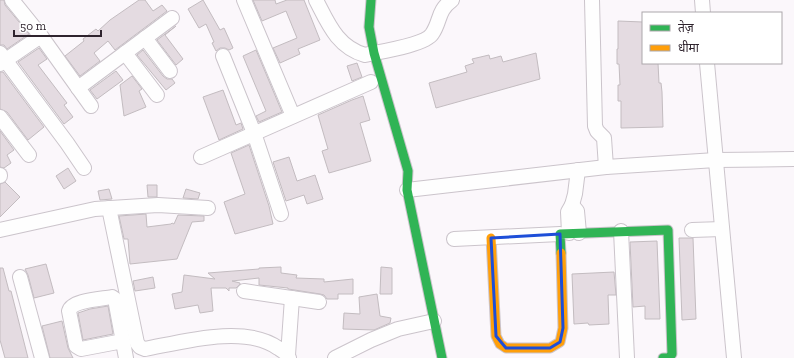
<svg xmlns="http://www.w3.org/2000/svg" width="794" height="358" viewBox="0 0 794 358" font-family="'Zilla Slab','Noto Sans Devanagari',serif">
	<rect width="100%" height="100%" fill="#fbf7fb"/>
	<g fill="#e4dbe1" stroke="#c3bcc0">
		<polygon points="0,0 4,0 5,5 29,34 7,49 4,45 0,45"/>
		<polygon points="139,0 145,0 153,11 162,5 167,11 115,50 108,41 94,53 100,61 80,76 65,56 84,41 83,39 96,29 98,31 110,20"/>
		<polygon points="203,0 220,30 224,28 233,48 229,50 225,48 220,48 216,51 212,43 214,42 206,24 199,28 188,9"/>
		<polygon points="253,0 275,0 276,4 287,0 304,0 320,40 298,49 300,54 280,63 273,48 297,38 286,11 262,21"/>
		<polygon points="618,21 643,22 643,63 658,63 659,83 661,83 662,92 663,127 621,128 621,101 618,101 618,85 620,85 619,64 617,64 617,49 618,49"/>
		<polygon points="176,26 165,35 183,59 176,65 157,40"/>
		<polygon points="39,48 47,59 38,65 67,103 64,105 73,117 64,124 18,62"/>
		<polygon points="143,50 163,76 167,79 172,79 175,83 166,90 137,55"/>
		<polygon points="256,50 282,112 259,122 256,116 266,111 243,56"/>
		<polygon points="536,53 540,79 436,108 429,83 467,72 465,66 474,63 472,59 489,55 490,59 501,56 503,62"/>
		<polygon points="357,63 362,77 352,81 347,66"/>
		<polygon points="116,71 123,80 97,99 90,90"/>
		<polygon points="0,72 3,72 44,127 28,140 7,112 0,109"/>
		<polygon points="132,76 142,89 139,91 146,107 124,116 120,85"/>
		<polygon points="223,90 236,125 241,123 243,129 219,140 203,97"/>
		<polygon points="363,96 370,120 360,123 371,161 329,173 322,151 328,149 318,115 352,100"/>
		<polygon points="0,131 14,150 7,155 11,163 4,168 0,167"/>
		<polygon points="249,145 269,206 273,224 235,234 224,202 245,194 231,153"/>
		<polygon points="289,157 297,181 315,175 323,199 307,204 304,195 286,201 273,162"/>
		<polygon points="68,168 76,181 64,189 56,176"/>
		<polygon points="5,182 20,197 0,217 0,184"/>
		<polygon points="147,185 157,185 157,197 148,197"/>
		<polygon points="109,189 112,199 100,200 98,191"/>
		<polygon points="186,189 200,193 198,199 183,198"/>
		<polygon points="146,214 147,227 171,224 172,223 174,224 178,215 204,216 204,221 192,222 177,259 130,264 128,239 124,239 119,216"/>
		<polygon points="679,238 693,238 696,319 682,320"/>
		<polygon points="657,241 660,319 645,319 645,306 633,307 630,242"/>
		<polygon points="46,264 54,293 34,298 28,275 25,269"/>
		<polygon points="281,267 281,273 297,275 296,278 324,279 324,282 353,279 353,294 338,294 338,299 327,299 324,295 320,294 288,289 288,288 259,285 259,278 232,281 240,283 240,284 236,288 229,288 229,291 226,288 211,288 213,311 200,313 198,305 175,309 172,294 182,292 184,275 215,279 208,273 259,269 259,268"/>
		<polygon points="381,267 392,268 392,294 380,294"/>
		<polygon points="0,268 3,268 9,291 11,291 28,358 5,358 0,340"/>
		<polygon points="614,272 616,295 608,295 609,324 589,325 588,323 574,324 572,274"/>
		<polygon points="153,277 155,288 135,291 133,281"/>
		<polygon points="377,294 380,316 391,318 390,323 374,330 343,329 344,313 360,314 359,297"/>
		<polygon points="108,306 113,334 83,340 78,313 90,309"/>
		<polygon points="62,321 68,348 73,358 50,358 42,326"/>
	</g>
	<g fill="none" stroke-linecap="round" stroke-linejoin="round">
		<g stroke="#cbc4cb" stroke-width="16">
			<g id="street">
				<polyline points="12,0 41,36 91,106"/>
				<polyline points="244,0 293,116"/>
				<path d="M 316,0 C 328,23 337,47 365,55 C 378,52 425,45 432,34 C 441,21 437,11 452,0"/>
				<polyline points="592,0 595,126 597,131 604,138 606,167"/>
				<polyline points="702,0 703,13"/>
				<polyline points="145,38 170,71"/>
				<polyline points="0,53 67,143 84,168"/>
				<polyline points="125,53 157,95"/>
				<polyline points="223,56 254,133 281,214"/>
				<polyline points="707,63 734,358"/>
				<polyline points="0,64 41,36"/>
				<polyline points="78,88 172,18"/>
				<polyline points="0,117 29,155"/>
				<polyline points="201,157 371,82"/>
				<polyline points="0,175 0,176"/>
				<polyline points="407,190 606,167 716,160 794,159"/>
				<polyline points="572,205 575,194 578,170"/>
				<path d="M 109,208 L 137,343 L 140,347 L 145,349 C 182,342 245,324 278,348 C 283,351 287,353 289,358"/>
				<polyline points="0,230 95,209 158,205 208,208"/>
				<polyline points="692,230 722,229"/>
				<polyline points="621,231 627,358"/>
				<polyline points="569,233 568,212 572,205 577,211 579,233"/>
				<polyline points="454,239 560,234"/>
				<polyline points="20,277 42,358"/>
				<polyline points="244,291 319,302"/>
				<path d="M 123,341 L 81,349 L 76,346 L 69,311 C 72,300 102,299 112,297 L 115,299 L 126,358"/>
				<polyline points="288,355 292,298"/>
				<polyline points="335,358 371,340 398,329 434,321"/>
			</g>
		</g>
		<g stroke="#cbc4cb" stroke-width="11">
			<g id="fast">
				<polyline points="371,0 369,27 374,53 408,171 407,190 442,358"/>
				<polyline points="561,253 560,234 668,230 672,354 669,358 663,358"/>
			</g>
		</g>
		<g stroke="#cbc4cb" stroke-width="11">
			<polyline id="slow" points="491,238 496,336 500,344 506,348 550,348 560,342 563,328 561,253"/>
		</g>
		<use href="#street" stroke="#fefefe" stroke-width="14"/>
		<use href="#fast" stroke="#30b455" stroke-width="9"/>
		<use href="#slow" stroke="#ff9f0a" stroke-width="9"/>
	</g>
	<path fill="none" stroke="#1d4ed8" stroke-width="3" stroke-linejoin="round" d="M 560,234 L 563,328 L 560,342 L 550,348 L 506,348 L 496,336 L 491,238 Z"/>
	<rect x="642" y="12" width="140" height="52" fill="#ffffff" stroke="#aca7ab"/>
	<rect x="650" y="25" width="20" height="6" fill="#30b455" stroke="#aca7ab"/>
	<text x="678" y="32" font-size="12" fill="#2f242e">तेज़</text>
	<rect x="650" y="45" width="20" height="6" fill="#ff9f0a" stroke="#aca7ab"/>
	<text x="678" y="52" font-size="12" fill="#2f242e">धीमा</text>
	<path d="M14 30v6h87v-6" fill="none" stroke="#2f242e" stroke-width="2"/>
	<text x="20" y="30" font-size="12" fill="#2f242e" stroke="#ffffff" stroke-width="3" paint-order="stroke">50 m</text>
</svg>
